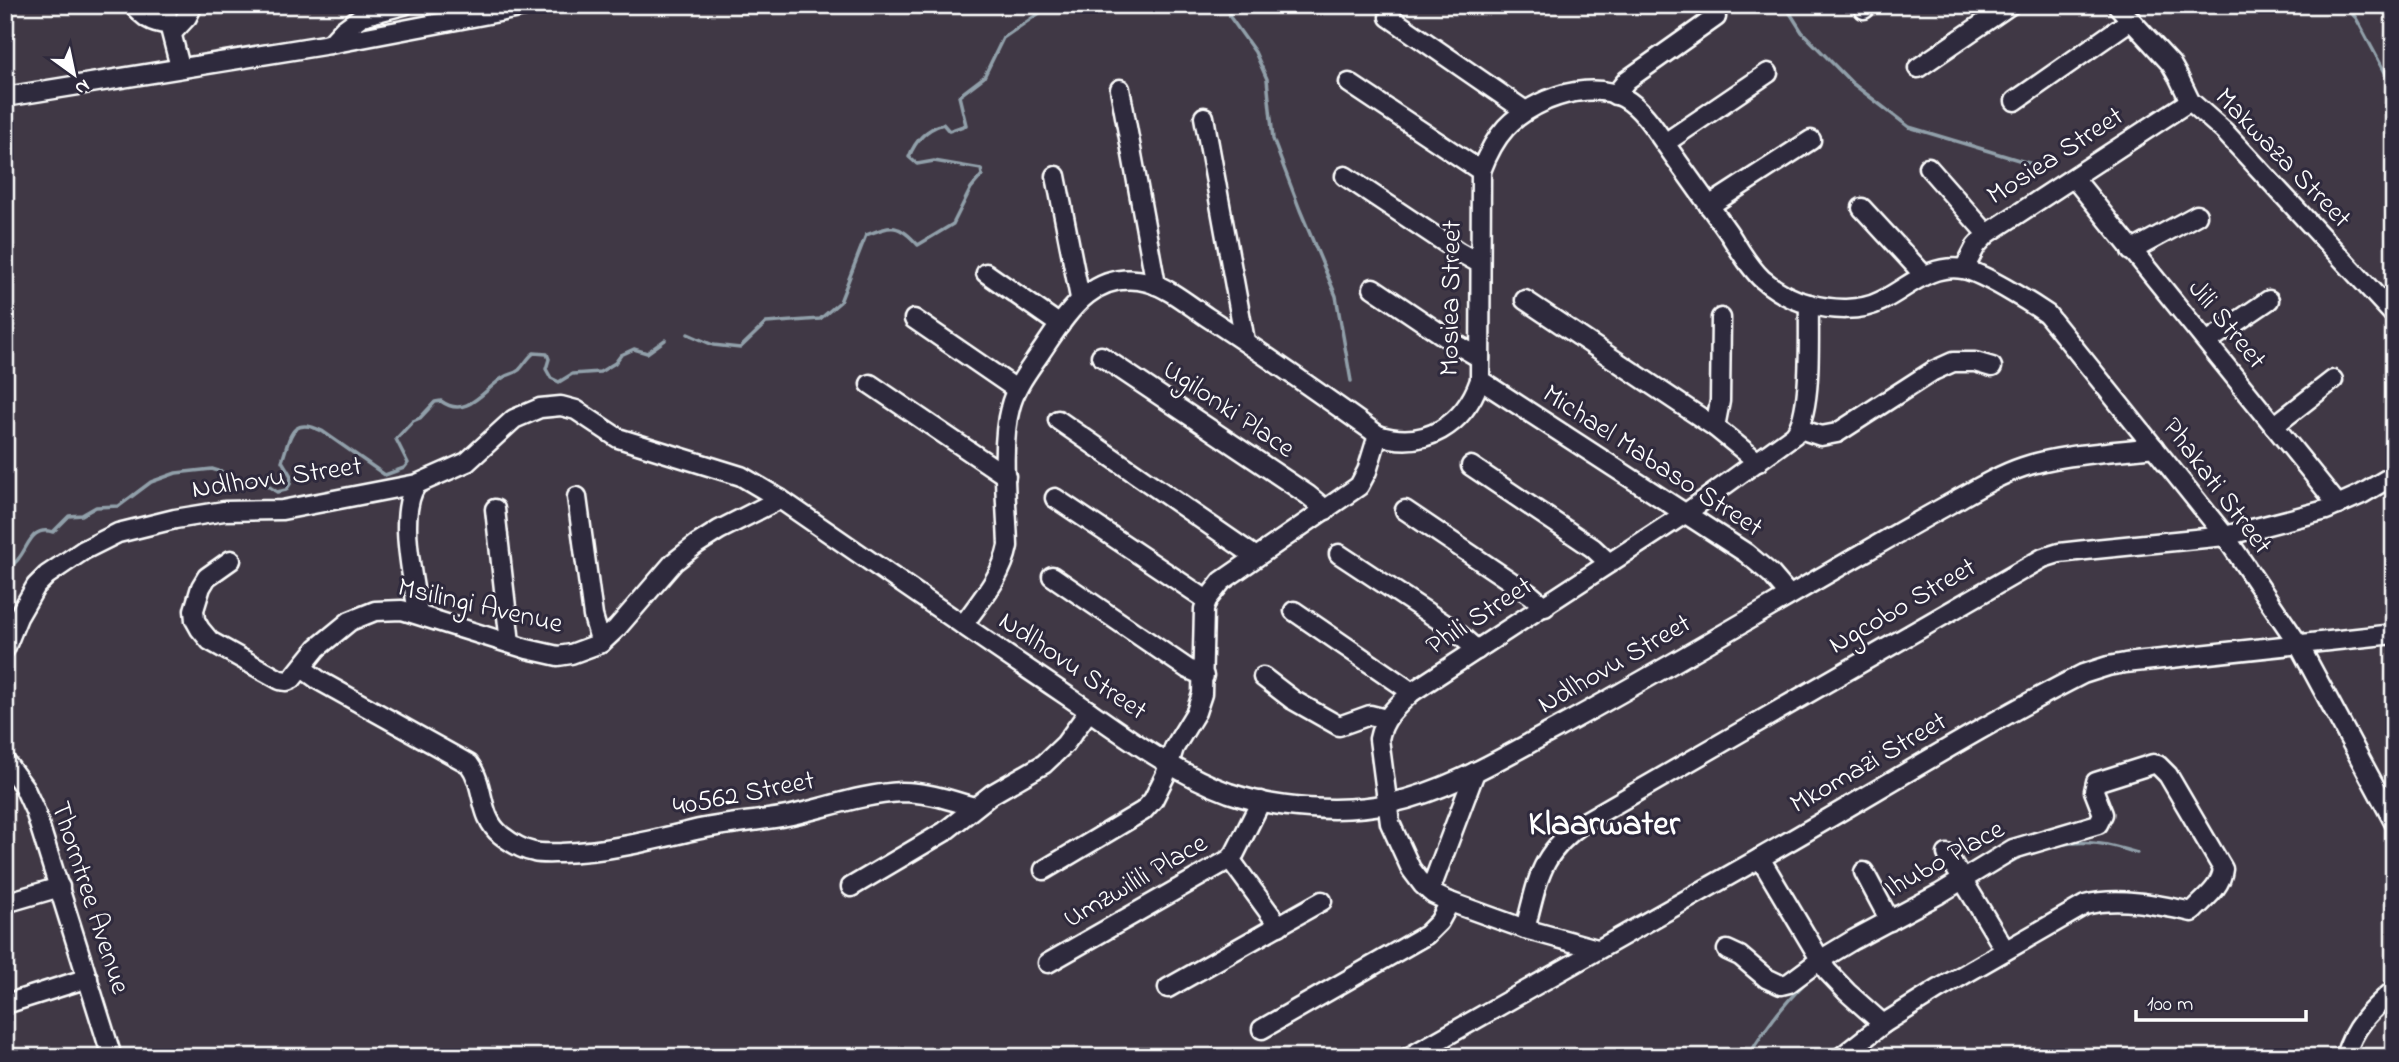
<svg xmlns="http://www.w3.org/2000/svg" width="2399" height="1062" viewBox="0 0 2399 1062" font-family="'Indie Flower',sans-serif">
	<rect width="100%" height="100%" fill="#403845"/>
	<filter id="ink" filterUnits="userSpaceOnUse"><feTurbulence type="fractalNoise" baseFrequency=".0143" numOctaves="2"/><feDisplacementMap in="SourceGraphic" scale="14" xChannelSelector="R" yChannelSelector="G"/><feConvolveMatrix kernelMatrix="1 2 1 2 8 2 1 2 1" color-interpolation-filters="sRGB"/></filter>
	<g filter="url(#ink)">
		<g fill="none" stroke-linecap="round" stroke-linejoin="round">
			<g stroke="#91a0aa" stroke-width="3.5">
				<polyline points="1228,5 1230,17 1255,52 1267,79 1273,139 1300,210 1336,296 1351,381"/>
				<polyline points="1785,5 1802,32 1852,83 1909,127 2032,164"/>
				<polyline points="2344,5 2356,18 2394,89"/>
				<path d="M 688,334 L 713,345 L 740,348 L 766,323 L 820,319 L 840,302 L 866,235 C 893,225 898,223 918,245 L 953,224 L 971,188 L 982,175 L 981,169 L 934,161 L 917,164 L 909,157 C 915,141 927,129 943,124 L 949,131 L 966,125 L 959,96 L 984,77 L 1003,38 L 1051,5"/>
				<path d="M 5,570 C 9,567 16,563 19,558 C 28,547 32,525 53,532 L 69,516 L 82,515 L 96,507 L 119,506 L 151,482 L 176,473 L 212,469 L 244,479 L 256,478 L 277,492 L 286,490 L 290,484 L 291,476 L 282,461 C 290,439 290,415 322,431 L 385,475 L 404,468 L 408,463 L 396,439 L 413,421 L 420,418 L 435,402 L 441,401 C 467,420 484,389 504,377 C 509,374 514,374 519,370 C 525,364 528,357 534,353 L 547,354 L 549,359 L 546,369 L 551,378 L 559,382 L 572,374 L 600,372 L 615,363 L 621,355 L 634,349 L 647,353 L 665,340"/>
				<path d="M 2057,845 C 2086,839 2109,844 2137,853"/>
				<polyline points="1999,868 2026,854"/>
				<polyline points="1837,960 1873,939"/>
				<path d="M 1748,1057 C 1765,1028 1786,1001 1810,978"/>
			</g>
			<g stroke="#fff" stroke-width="23">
				<g id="minor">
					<path d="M 133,5 C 144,17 151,23 167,24"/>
					<polyline points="164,5 180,67"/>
					<polyline points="2117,5 2171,64 2179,78 2190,101 2224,131 2394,315"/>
					<polyline points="1864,9 1869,5"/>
					<polyline points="1389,17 1524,110"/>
					<polyline points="172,33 187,17 193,5"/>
					<polyline points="330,44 343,30 362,16 404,5"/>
					<polyline points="1918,68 2010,5"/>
					<polyline points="1349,83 1481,171"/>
					<polyline points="1120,89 1156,285"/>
					<polyline points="1615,95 1627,80 1716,17"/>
					<polyline points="5,97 330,44 535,5"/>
					<polyline points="2015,101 2131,20"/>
					<polyline points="1204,117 1245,341"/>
					<polyline points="1665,143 1768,73"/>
					<polyline points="1928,167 1987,234"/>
					<polyline points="1056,176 1080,298"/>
					<polyline points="1345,176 1459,252 1479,263"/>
					<polyline points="2074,178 2338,505"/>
					<polyline points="1709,206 1811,140"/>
					<polyline points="1862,208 1923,274"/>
					<polyline points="2131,251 2197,215"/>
					<polyline points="1964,269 1976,246 1987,234 2190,101"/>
					<polyline points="986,273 1060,325"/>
					<polyline points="1373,288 1456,344 1480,358"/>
					<polyline points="1525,300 1715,427 1758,462"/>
					<polyline points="914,319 1016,389"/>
					<polyline points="2207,342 2269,300"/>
					<polyline points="1101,356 1308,495 1326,510"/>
					<polyline points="1480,380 1746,553 1771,574 1789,595"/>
					<polyline points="870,384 1006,476"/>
					<polyline points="1058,420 1256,557"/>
					<polyline points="2274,426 2333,380"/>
					<polyline points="1715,427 1720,401 1721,318"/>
					<polyline points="1800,429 1821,436 1837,433 1933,371 1953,362 1975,362 1992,367"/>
					<polyline points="1471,466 1593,548 1609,563"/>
					<path d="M 417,484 C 396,513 414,580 418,614"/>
					<polyline points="577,497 593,616 601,643"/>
					<polyline points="1055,498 1207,600"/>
					<polyline points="495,509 510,643"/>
					<polyline points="1405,510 1531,595 1545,607"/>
					<polyline points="1339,554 1454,630 1477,650"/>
					<polyline points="231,560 207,577 201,587 194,610 195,620 200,629 210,641 280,680 287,681 292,679 317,648 350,621 375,611 402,610 527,649 558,656 571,654 601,643 617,628 674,562 697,544 719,530 780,499"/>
					<polyline points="1052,576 1188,669 1204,676"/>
					<polyline points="1294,611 1412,692"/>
					<path d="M 963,625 C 981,600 1002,577 1008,546 C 1007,506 1000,445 1010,408 C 1015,387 1029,370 1041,352 C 1067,314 1093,268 1148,282 C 1169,288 1189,305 1207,317 C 1266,355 1322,395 1378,435 C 1425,450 1464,425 1480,380 L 1481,171 C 1495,134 1511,116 1547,100 C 1569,91 1601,85 1624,98 C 1642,108 1655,129 1666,145 C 1687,174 1707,203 1728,232 C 1738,247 1748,266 1762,279 C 1775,290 1792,300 1809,304 C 1831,310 1860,312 1881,301 C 1909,287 1929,264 1963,269 C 1983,273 2029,302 2047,314 L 2225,536 L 2299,645 L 2394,822"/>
					<path d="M 5,649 L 18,617 L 36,586 L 47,575 L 84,550 L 118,533 L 175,519 L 224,511 L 282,510 L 417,484 L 467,462 L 514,419 L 540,408 L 561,406 L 576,410 L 618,438 L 741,476 L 780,499 C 874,564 968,629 1063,693 C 1115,728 1169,771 1229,793 C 1276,809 1343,814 1391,803 C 1450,790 1501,758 1554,730 C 1659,673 1762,611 1865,552 C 1894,535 1924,518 1953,502 C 1976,489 1999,475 2023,467 C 2060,454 2114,452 2154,447"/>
					<path d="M 302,668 L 320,681 L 469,764 C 486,786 478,816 501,835 C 510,842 523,850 534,852 C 542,854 552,853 561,853 C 603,852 645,842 687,832 C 721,823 757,822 792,815 C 828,807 864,794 901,792 C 927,792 950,800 974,807"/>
					<polyline points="1263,677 1293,700 1339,726 1370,715 1386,719"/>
					<polyline points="5,761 24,787 35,811 112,1057"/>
					<polyline points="1947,854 2005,950"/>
					<polyline points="1760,858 1827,971 1847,992 1883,1024"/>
					<polyline points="1230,859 1279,926"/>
					<polyline points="1044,870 1143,811 1153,800 1165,776 1174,748 1196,712 1202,694 1204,609 1207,600 1222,581 1359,486 1367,471 1378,435"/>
					<polyline points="1864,872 1890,921"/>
					<polyline points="851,887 944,832 992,794 1044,764 1065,744 1089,711"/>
					<polyline points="1430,891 1475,772"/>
					<polyline points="5,903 60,887"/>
					<path d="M 1525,929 C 1539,877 1539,854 1586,821 L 2043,558 L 2059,553 L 2095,549 L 2225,536 L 2326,510 L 2362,494 L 2394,475"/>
					<path d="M 1597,949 L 1525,929 L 1450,902 L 1433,894 L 1423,885 L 1411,869 L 1390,823 L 1379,739 C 1383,718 1397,706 1412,692 L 1686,513 L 1794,435 C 1813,413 1808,335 1809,304"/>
					<path d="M 1727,950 L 1740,956 L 1766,978 L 1781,985 L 1789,983 L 1820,960 L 1853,940 L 1939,894 L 2013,849 L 2098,824 L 2103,814 L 2094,791 L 2096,782 L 2153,764 L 2158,765 L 2168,775 L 2223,869 C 2221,888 2204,899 2192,912 C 2159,905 2118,896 2085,905 L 1937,990 L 1883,1024 L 1841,1057"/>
					<polyline points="1048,963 1230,859 1235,853 1261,801"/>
					<polyline points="1168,988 1322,901"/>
					<polyline points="12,1002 88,978"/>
					<polyline points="1262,1029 1426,935 1439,922 1450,902"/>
					<path d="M 1409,1057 C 1526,990 1643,924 1760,858 C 1868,797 1973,730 2083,674 L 2108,666 L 2125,663 L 2394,634"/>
					<path d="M 2345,1057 C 2353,1027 2371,1010 2394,990"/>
				</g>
			</g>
			<use href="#minor" stroke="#2f2a3d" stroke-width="18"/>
		</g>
	</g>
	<g text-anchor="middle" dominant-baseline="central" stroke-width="6" stroke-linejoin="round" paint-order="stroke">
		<g font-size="28" fill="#fff" stroke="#2f2a3d">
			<text transform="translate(2056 157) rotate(-33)">Mosiea Street</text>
			<text transform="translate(2282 159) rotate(46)">Makwaza Street</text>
			<text transform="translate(1452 298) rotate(-89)">Mosiea Street</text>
			<text transform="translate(2226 325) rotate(51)">Jili Street</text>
			<text transform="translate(1228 410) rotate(34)">Ugilonki Place</text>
			<text transform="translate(1652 462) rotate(33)">Michael Mabaso Street</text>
			<text transform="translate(277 479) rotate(-8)">Ndlhovu Street</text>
			<text transform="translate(2216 487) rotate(53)">Phakati Street</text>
			<text transform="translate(480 607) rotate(13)">Msilingi Avenue</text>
			<text transform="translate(1903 607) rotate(-30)">Ngcobo Street</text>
			<text transform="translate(1480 617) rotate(-33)">Phili Street</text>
			<text transform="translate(1615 665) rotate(-30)">Ndlhovu Street</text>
			<text transform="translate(1072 667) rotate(34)">Ndlhovu Street</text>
			<text transform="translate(1869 764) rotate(-30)">Mkomazi Street</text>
			<text transform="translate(744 795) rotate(-11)">40562 Street</text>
			<text transform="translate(1945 860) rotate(-29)">Ihubo Place</text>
			<text transform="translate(1136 882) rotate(-30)">Umzwilili Place</text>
			<text transform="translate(89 898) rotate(72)">Thorntree Avenue</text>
		</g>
		<g font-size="35" font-weight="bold" fill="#fff" stroke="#2f2a3d">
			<text x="1604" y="825">Klaarwater</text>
		</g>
	</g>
	<rect width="2399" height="1062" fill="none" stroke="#2f2a3d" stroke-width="28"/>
	<rect x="14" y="14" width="2371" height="1034" fill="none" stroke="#fff" stroke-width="2.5" filter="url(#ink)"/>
	<g transform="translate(74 74) rotate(147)" stroke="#2f2a3d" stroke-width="5" paint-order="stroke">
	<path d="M0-5L12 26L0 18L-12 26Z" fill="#ffffff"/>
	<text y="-10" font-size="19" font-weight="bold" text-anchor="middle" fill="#ffffff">N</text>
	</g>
	<path d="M2136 1010v10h170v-10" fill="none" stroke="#ffffff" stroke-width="3.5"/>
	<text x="2147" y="1010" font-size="21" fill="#ffffff" stroke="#2f2a3d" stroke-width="5" paint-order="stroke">100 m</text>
</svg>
